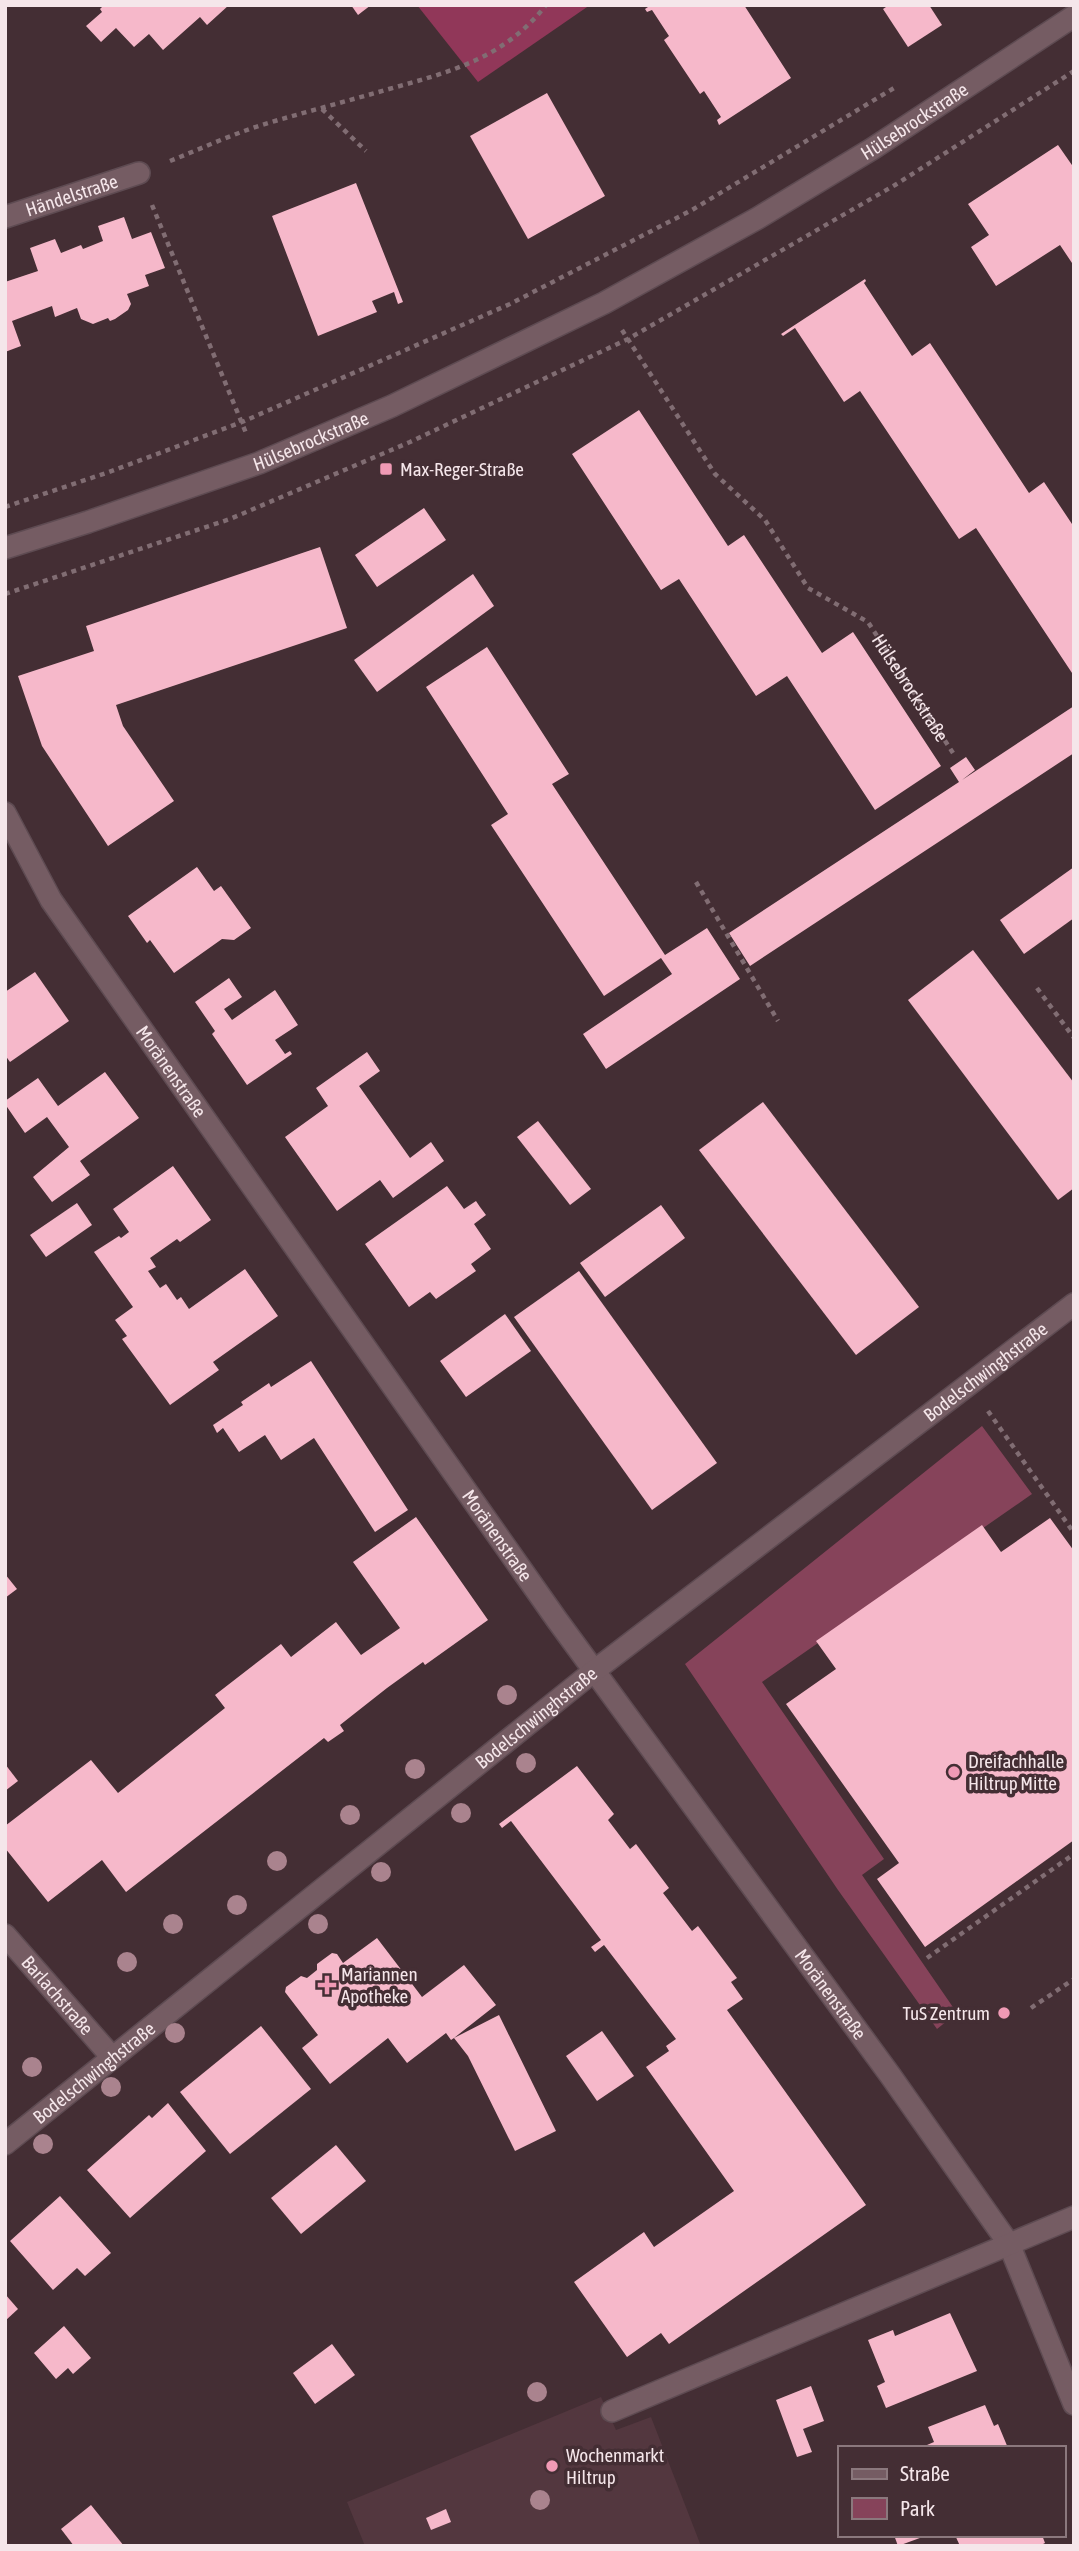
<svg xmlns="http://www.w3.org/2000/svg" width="1079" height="2551" viewBox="0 0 1079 2551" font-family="'Asap Condensed',sans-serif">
	<rect width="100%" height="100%" fill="#442e34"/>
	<polygon fill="#53373f" points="601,2397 616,2430 651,2417 701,2546 365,2546 347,2502"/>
	<polygon fill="#86435a" points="982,1426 1032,1494 762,1682 884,1859 862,1875 957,2013 937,2029 838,1890 685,1664"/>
	<polygon fill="#913759" points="417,5 590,5 478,82"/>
	<g fill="#f6b8ca">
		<polygon points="104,5 229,5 207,25 200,17 163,50 149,34 134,47 116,28 101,42 86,26 102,12 100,9"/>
		<polygon points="351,5 371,5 358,15"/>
		<polygon points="651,5 744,5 791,78 719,125 717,120 721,117 704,91 700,94 664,40 669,36 652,10 647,12 645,9"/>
		<polygon points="889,5 929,5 942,25 908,47 883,9"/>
		<polygon points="547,93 605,196 528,239 470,136"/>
		<polygon points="1058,145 1074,168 1074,266 1060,245 996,286 971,247 989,235 968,204"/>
		<polygon points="356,183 403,302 398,304 394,292 372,301 377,312 318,336 272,216"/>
		<polygon points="124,217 132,239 151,232 165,268 145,275 149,286 127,294 131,304 128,310 115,319 110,321 108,318 93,324 81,319 77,308 55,317 52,306 12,321 21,346 5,352 5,282 38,271 30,248 55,239 61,253 81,245 83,249 103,241 98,226"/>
		<polygon points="865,279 866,281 864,283 912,356 930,343 1029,493 1044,482 1074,527 1074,676 976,528 959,539 860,391 844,402 795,328 783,336 781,334"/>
		<polygon points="639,410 728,546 744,535 822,653 853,632 941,766 875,810 787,676 756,696 679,579 661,590 572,454"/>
		<polygon points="424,508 446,540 377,587 355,555"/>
		<polygon points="320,547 347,628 116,705 123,726 174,801 108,846 42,746 18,676 94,651 86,626"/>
		<polygon points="473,574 494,606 377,692 354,660"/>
		<polygon points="487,647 569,774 552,784 665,955 707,928 740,979 606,1069 583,1034 672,974 661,958 604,996 491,825 508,814 426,687"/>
		<polygon points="1074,706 1074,753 750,966 729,933 959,782 950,768 966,757 975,770 962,780"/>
		<polygon points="197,867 214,891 221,886 251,928 234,940 222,939 174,973 150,940 147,943 128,916"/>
		<polygon points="1074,867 1074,918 1024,954 1000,920"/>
		<polygon points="973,950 1074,1083 1074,1188 1058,1200 908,1000"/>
		<polygon points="35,972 69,1021 10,1062 5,1055 5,992"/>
		<polygon points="229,978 242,997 224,1009 232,1020 275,990 298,1025 275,1040 285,1054 290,1051 292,1054 247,1085 212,1034 215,1031 195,1002"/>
		<polygon points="367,1052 380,1071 359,1086 410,1158 431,1142 444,1161 393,1198 380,1180 337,1211 285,1137 328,1106 316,1088"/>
		<polygon points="105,1072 139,1118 80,1161 90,1175 52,1202 33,1177 69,1147 47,1117 25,1133 5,1104 5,1101 38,1078 58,1106"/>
		<polygon points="763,1102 919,1307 856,1355 699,1150"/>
		<polygon points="538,1121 591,1189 570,1205 517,1137"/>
		<polygon points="173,1166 211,1220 180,1242 177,1239 150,1258 156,1267 148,1271 160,1288 166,1284 177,1300 181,1297 189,1309 245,1269 278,1316 213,1362 219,1370 170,1405 122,1339 127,1336 115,1320 133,1307 94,1252 119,1236 121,1238 129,1232 113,1209"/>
		<polygon points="447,1186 464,1209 476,1201 480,1207 486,1215 474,1224 491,1249 471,1264 476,1271 436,1299 430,1292 409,1307 365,1244"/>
		<polygon points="77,1203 92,1225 46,1257 30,1235"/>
		<polygon points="661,1205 685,1238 605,1297 580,1263"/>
		<polygon points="579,1271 717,1463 652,1510 514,1317"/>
		<polygon points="505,1314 531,1351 466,1397 440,1361"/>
		<polygon points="311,1361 408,1510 375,1532 314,1438 281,1460 265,1435 239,1452 223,1428 217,1433 213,1425 243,1405 241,1402 269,1383 271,1387"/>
		<polygon points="416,1517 488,1620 425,1665 423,1662 387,1688 340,1725 344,1731 328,1742 324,1738 126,1892 102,1860 48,1902 5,1848 5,1826 91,1760 118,1793 225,1708 215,1695 281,1644 291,1657 336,1622 361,1655 400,1628 353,1562"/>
		<polygon points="1050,1518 1074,1551 1074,1840 925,1947 877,1879 899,1863 786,1704 836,1669 816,1641 982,1525 1001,1552"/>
		<polygon points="5,1574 17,1589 5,1598"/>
		<polygon points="5,1764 18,1781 5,1791"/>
		<polygon points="577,1766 614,1814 608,1820 630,1849 636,1844 669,1888 663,1893 692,1931 698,1926 737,1978 731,1982 743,1999 727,2010 866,2205 669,2344 661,2333 627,2357 574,2282 644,2232 654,2247 734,2191 646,2067 669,2051 666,2046 676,2039 604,1945 595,1952 591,1947 601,1940 511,1821 502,1828 499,1824"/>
		<polygon points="377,1938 422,1997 464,1965 496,2005 454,2038 499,2015 556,2131 515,2151 468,2056 454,2038 451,2040 446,2033 407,2063 388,2038 330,2084 302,2048 318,2035 285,1992 286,1987 301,1976 307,1978 317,1970 317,1964 332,1953 337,1954 343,1963"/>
		<polygon points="261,2026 311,2089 230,2154 180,2092"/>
		<polygon points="602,2031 634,2076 597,2101 566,2056"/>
		<polygon points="168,2103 206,2151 130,2218 87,2170 149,2115 152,2118"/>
		<polygon points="336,2145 366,2181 301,2234 271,2198"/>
		<polygon points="60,2196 111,2253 85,2276 77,2268 53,2290 10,2241"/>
		<polygon points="5,2294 18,2309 5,2321"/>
		<polygon points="950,2313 977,2371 886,2408 877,2386 885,2382 868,2340 893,2330 895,2336"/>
		<polygon points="64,2326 91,2358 73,2374 68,2368 56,2379 34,2353"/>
		<polygon points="332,2344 355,2375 315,2404 293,2373"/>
		<polygon points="811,2386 824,2421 803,2429 812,2452 797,2457 776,2400"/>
		<polygon points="985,2405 994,2426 998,2424 1008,2448 920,2448 934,2442 928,2427"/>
		<polygon points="91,2505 124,2546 74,2546 61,2529"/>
		<polygon points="446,2509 451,2522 431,2530 426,2518"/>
		<polygon points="894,2535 928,2535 898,2546"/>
		<polygon points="955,2535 1042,2535 1045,2543 1039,2546 960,2546"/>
	</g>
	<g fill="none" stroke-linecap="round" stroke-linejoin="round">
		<g stroke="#5e4b52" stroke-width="24">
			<g id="street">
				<path id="s2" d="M 5,217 L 139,173"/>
				<path id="s3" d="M 5,813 L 51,900 L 557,1620 L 890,2075 L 1009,2244 L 1074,2404"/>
				<path id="s4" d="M 5,1935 L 111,2056"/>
				<path id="s5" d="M 5,2144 L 594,1671 L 1074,1304"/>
				<polyline points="612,2411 1074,2217"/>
			</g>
		</g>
		<g stroke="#5e4b52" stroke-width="24">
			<g id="secondary">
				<path id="s6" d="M 5,548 L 88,522 L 259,463 L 392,406 L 604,303 L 758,218 L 872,149 L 1074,16"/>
			</g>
		</g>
		<g stroke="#816d73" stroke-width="4.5" stroke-dasharray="5 5" stroke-linecap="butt">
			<polyline points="322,109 366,151"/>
			<path d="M 170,161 C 205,147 239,131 275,121 C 313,110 351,100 389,89 C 450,72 505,58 546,5"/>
			<polyline points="152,205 246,433"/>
			<path id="s1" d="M 622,330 L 715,474 L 765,520 L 808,588 L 868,622 L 953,753"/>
			<polyline points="5,507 109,472 242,422 510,304 692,210 894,88"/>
			<polyline points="5,594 230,519 410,442 628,339 895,185 1074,71"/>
			<polyline points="696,882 778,1021"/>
			<polyline points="1037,988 1074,1038"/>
			<polyline points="988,1411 1074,1533"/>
			<polyline points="927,1958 1074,1854"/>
			<polyline points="1031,2008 1074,1979"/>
		</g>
		<use href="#street" stroke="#755c63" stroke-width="21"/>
		<use href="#secondary" stroke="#755c63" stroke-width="21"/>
	</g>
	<g fill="#aa838e">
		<circle cx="507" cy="1695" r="10"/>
		<circle cx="526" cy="1763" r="10"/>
		<circle cx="415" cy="1769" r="10"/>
		<circle cx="461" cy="1813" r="10"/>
		<circle cx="350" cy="1815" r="10"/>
		<circle cx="277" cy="1861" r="10"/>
		<circle cx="381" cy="1872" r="10"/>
		<circle cx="237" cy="1905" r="10"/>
		<circle cx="173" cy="1924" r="10"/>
		<circle cx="318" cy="1924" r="10"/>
		<circle cx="127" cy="1962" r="10"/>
		<circle cx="175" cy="2033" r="10"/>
		<circle cx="32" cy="2067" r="10"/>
		<circle cx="111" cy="2087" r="10"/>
		<circle cx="43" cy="2144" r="10"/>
		<circle cx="537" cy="2392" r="10"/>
		<circle cx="540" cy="2500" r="10"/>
	</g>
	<g fill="#f09ab5" stroke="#442e34" stroke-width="2.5">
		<rect x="379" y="462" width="14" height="14" rx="3.5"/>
		<circle cx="954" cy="1772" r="7"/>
		<path d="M323.5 1974.5h7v7h7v7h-7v7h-7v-7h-7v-7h7z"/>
		<circle cx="1004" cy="2013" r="7"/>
		<circle cx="552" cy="2466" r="7"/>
	</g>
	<g text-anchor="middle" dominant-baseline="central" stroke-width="7" stroke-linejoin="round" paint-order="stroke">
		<g font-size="19" fill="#f5e6ea" stroke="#442e34">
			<text stroke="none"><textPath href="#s6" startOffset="1008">Hülsebrockstraße</textPath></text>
			<text stroke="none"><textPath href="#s2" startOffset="70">Händelstraße</textPath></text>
			<text stroke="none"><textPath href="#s6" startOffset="324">Hülsebrockstraße</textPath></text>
			<text stroke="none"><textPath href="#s1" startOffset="467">Hülsebrockstraße</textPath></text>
			<text stroke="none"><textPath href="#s3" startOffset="308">Moränenstraße</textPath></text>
			<text stroke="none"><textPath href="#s5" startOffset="1248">Bodelschwinghstraße</textPath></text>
			<text stroke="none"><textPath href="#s3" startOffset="875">Moränenstraße</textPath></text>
			<text stroke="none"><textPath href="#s5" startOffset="681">Bodelschwinghstraße</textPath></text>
			<text stroke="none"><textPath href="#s3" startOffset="1442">Moränenstraße</textPath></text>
			<text stroke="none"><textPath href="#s4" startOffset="80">Barlachstraße</textPath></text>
			<text stroke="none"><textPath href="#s5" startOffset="114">Bodelschwinghstraße</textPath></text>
		</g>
		<g font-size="19" fill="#f5e6ea" stroke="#442e34" text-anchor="start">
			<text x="400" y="469">Max-Reger-Straße</text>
			<text x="968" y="1761">Dreifachhalle<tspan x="968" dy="22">Hiltrup Mitte</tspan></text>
			<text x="341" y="1974">Mariannen<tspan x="341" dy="22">Apotheke</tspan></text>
			<text x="990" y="2013" text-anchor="end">TuS Zentrum</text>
			<text x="566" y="2455">Wochenmarkt<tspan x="566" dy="22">Hiltrup</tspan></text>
		</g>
	</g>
	<rect width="1079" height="2551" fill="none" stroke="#f5e6ea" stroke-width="14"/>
	<rect x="838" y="2446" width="228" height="91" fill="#442e34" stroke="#8b787d" stroke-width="2"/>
	<rect x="852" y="2469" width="35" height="10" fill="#755c63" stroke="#8b787d" stroke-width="2"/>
	<text x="900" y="2481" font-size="21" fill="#f5e6ea">Straße</text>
	<rect x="852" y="2498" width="35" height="21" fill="#86435a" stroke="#8b787d" stroke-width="2"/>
	<text x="900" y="2516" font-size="21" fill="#f5e6ea">Park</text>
</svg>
